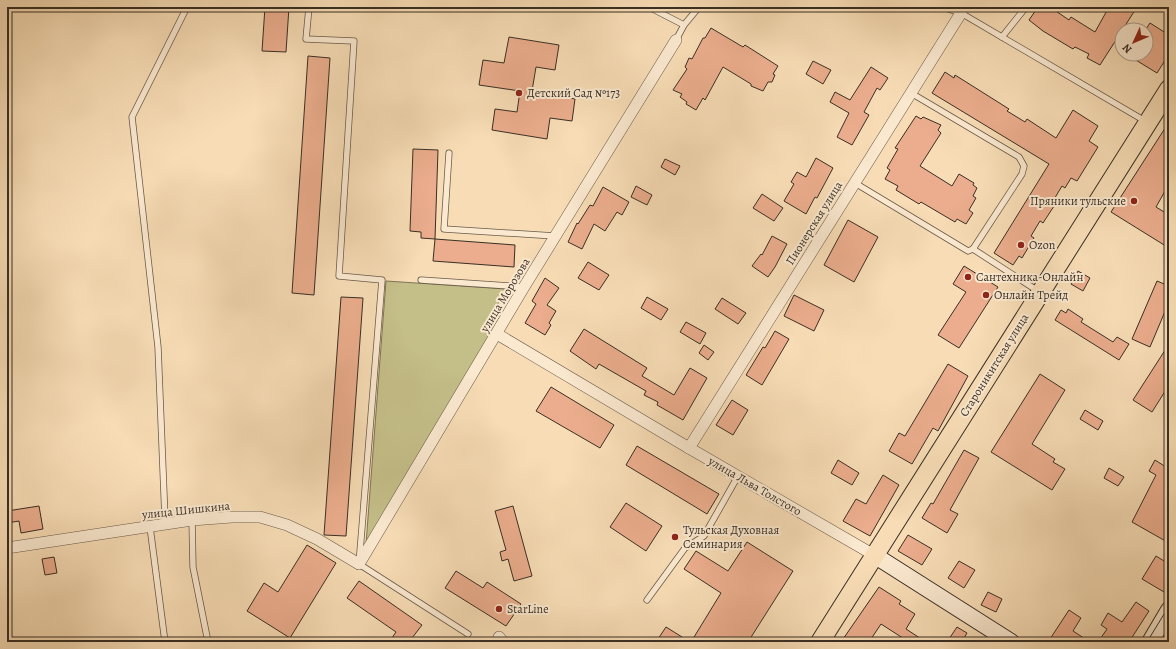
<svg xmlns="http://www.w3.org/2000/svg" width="1176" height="649" viewBox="0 0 1176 649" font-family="Alegreya,serif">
	<rect width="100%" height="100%" fill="#f7dcb5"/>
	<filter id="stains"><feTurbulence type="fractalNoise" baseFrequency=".005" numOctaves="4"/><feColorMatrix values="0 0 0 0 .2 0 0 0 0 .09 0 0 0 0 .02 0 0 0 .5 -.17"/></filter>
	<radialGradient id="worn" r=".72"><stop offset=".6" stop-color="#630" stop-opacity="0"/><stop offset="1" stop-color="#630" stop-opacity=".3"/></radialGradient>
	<polygon fill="#c4be88" stroke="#7e7656" points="386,281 506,289 492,315 500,319 366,544"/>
	<g fill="#ebad8d" stroke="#392f25">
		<polygon points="265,7 289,7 286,52 262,51"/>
		<polygon points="1038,7 1050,7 1069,20 1071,17 1095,32 1109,7 1137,7 1100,65 1087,58 1089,54 1075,47 1073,49 1043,31 1029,20"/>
		<polygon points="1150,23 1169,35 1169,54 1157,73 1126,54 1146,54 1146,29"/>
		<polygon points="711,28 743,47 745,45 778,66 773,74 775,75 772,82 768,82 763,91 751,86 751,84 723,67 705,100 703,98 696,110 686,104 687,102 680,97 682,94 673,90 687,69 685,67 689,58 692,59 703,38 705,38"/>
		<polygon points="509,37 559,45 555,70 536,67 532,91 575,99 572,121 550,118 547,139 492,130 495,109 517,112 520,91 479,85 483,60 504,63"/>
		<polygon points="308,56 330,58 314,295 292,293"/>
		<polygon points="813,61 831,70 823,84 806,74"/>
		<polygon points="871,67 888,78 880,90 877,88 864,112 869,115 852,145 837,137 849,113 830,102 835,92 850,100"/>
		<polygon points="945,72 954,78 955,75 1009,109 1007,111 1025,122 1027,119 1056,138 1073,110 1098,126 1089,141 1098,147 1077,181 1071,178 1065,188 1062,186 1053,201 1056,203 1043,223 1040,221 1031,236 1034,238 1022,258 1019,256 1013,265 994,253 1049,164 932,93"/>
		<polygon points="916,116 921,119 923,117 941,125 938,130 941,133 920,166 952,186 959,174 974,183 973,185 977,188 973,196 976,198 969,210 973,213 966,224 957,219 955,222 921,202 919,204 896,190 898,186 885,179 890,170 887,168 898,149 895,148"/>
		<polygon points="1169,122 1169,184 1156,207 1169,215 1169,248 1111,212"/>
		<polygon points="413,149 438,150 435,239 421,238 421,232 410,231"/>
		<polygon points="816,158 833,168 817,198 815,197 806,214 784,201 794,184 791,182 797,172 806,177"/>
		<polygon points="665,159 680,166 675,175 661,167"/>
		<polygon points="636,186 652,195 647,205 631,197"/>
		<polygon points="603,187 629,202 622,215 617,212 605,231 594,224 582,249 568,242 577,223 578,224 590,205 593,206"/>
		<polygon points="762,194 783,208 774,221 753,208"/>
		<polygon points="848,220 878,237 854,282 824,265"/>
		<polygon points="772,236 787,244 775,267 768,277 752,266 761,254 762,255"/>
		<polygon points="435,239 515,245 514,267 433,261"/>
		<polygon points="588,262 609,275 599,290 578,278"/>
		<polygon points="964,266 998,287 959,348 938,335 966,292 953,284"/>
		<polygon points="1078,271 1090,278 1083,291 1071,284"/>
		<polygon points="545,278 559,288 547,305 556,311 549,323 551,325 545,335 525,323 536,304 532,301"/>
		<polygon points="1157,281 1169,286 1169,302 1150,347 1132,339"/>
		<polygon points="794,295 824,310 814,331 784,316"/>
		<polygon points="341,297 363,298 346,536 324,535"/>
		<polygon points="647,297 668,309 661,320 641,308"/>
		<polygon points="722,298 746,313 738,324 715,309"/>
		<polygon points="1068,309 1083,319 1081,322 1113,342 1117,337 1129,344 1119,360 1055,320 1061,310 1066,313"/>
		<polygon points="686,322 706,333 700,344 680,332"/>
		<polygon points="584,329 647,368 642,376 674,395 690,368 707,378 683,420 657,405 658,402 644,395 646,391 599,364 596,369 570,351"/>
		<polygon points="775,331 789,339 762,385 746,375 763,347 765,348"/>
		<polygon points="1169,344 1169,385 1152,412 1133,400"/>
		<polygon points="704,345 714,352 708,360 699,353"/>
		<polygon points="948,364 968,376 938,431 933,428 912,464 889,451 899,433 905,436"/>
		<polygon points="1040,374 1065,390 1032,444 1055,459 1053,462 1065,469 1052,490 991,452"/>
		<polygon points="551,387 614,425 600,448 536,411"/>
		<polygon points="732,400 748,410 733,435 716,425"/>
		<polygon points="1085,410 1103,421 1098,430 1080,419"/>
		<polygon points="637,446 719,494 707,514 626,465"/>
		<polygon points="964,450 979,458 950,510 958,514 947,533 922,518 931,503 933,504"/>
		<polygon points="838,460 859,473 852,485 831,473"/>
		<polygon points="1155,460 1169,469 1169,543 1132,522 1156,475 1149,471"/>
		<polygon points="1109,468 1124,477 1118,486 1104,478"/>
		<polygon points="883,475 899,485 870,536 843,521 856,499 866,504"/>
		<polygon points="626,503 662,526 646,551 610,527"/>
		<polygon points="39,506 43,529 21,533 19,521 7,523 7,511"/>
		<polygon points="513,506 532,576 514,581 508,559 502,561 500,552 506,550 495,511"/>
		<polygon points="908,535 932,549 922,565 898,551"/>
		<polygon points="747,542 793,571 748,642 691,642 721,593 684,569 696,551 728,571"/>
		<polygon points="307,545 336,563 290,638 247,611 264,583 278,592"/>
		<polygon points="1156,556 1169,564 1169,583 1164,592 1142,579"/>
		<polygon points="54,557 57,573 45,575 42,559"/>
		<polygon points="959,561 975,570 964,588 948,578"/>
		<polygon points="456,571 483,588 487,582 521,604 506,626 445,588"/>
		<polygon points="359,581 422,625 409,642 389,642 396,632 347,598"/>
		<polygon points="879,587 901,601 899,604 915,614 906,629 926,642 909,642 881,624 869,642 841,642"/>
		<polygon points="988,592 1002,599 996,612 981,605"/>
		<polygon points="1136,602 1149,611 1129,642 1098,642 1107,629 1101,625 1108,613 1122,622"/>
		<polygon points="1069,610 1081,618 1073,631 1090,642 1048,642"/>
		<polygon points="666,627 690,642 656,642"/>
		<polygon points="957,627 967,633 962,642 947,642"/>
	</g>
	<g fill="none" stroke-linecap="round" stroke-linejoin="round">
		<g stroke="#685a49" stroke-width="7">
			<g id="lane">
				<polyline points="309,7 306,39 354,41 339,276 382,280 359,564 468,634"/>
				<polyline points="649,7 684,25 676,40"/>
				<polyline points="942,7 961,13 1145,121"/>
				<polyline points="684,25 699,7"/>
				<polyline points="1002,37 1026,7"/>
				<polyline points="449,153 444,229 555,236"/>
				<polyline points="855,183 968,251 973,249 1022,174 1024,166 1019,157 911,93"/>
				<polyline points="973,249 1038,291"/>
				<polyline points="421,280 524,287"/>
				<polyline points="192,520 193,567 208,642"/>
				<polyline points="164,524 165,519 158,347 132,117 187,7"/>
				<polyline points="150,527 165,642"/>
				<polyline points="647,600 685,548 704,536 738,476"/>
			</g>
		</g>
		<g stroke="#685a49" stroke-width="12">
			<g id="street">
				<polyline points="497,334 689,448 874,555"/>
				<polyline points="689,448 961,13"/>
				<polyline points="7,548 192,520 232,517 260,517 287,525 317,539 359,564 524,287 676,40"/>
				<polyline points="499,637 503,642"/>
			</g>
		</g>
		<g stroke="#392f25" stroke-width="18">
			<g id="secondary">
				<polyline points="874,555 1011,642"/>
				<polyline points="1150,642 1169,610"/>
			</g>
		</g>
		<g stroke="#392f25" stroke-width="20">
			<polyline id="primary" points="820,642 1169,89"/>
		</g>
		<use href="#lane" stroke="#fae8cf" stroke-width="5.5"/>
		<use href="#street" stroke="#fae8cf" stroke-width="11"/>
		<use href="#secondary" stroke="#fae8cf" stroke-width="16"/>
		<use href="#primary" stroke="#f7dcb5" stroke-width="18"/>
		<polyline stroke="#392f25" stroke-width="1" points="1147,642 1169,606"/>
	</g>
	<g fill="#8f2418" stroke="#fae8cf" stroke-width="1.5">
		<circle cx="519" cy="93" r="4"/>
		<circle cx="1134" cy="201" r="4"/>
		<circle cx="1021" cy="245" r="4"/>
		<circle cx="968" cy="277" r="4"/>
		<circle cx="986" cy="295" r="4"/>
		<circle cx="675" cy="537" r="4"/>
		<circle cx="499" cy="609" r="4"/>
	</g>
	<g text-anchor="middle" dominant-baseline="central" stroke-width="4" stroke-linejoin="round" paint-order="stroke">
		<g font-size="12" fill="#392f25" stroke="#fae8cf" text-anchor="start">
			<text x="527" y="93">Детский Сад №173</text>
			<text x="1126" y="201" text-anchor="end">Пряники тульские</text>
			<text x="1029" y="245">Ozon</text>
			<text x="976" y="277">Сантехника-Онлайн</text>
			<text x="994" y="295">Онлайн Трейд</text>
			<text x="683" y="530">Тульская Духовная<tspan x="683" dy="14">Семинария</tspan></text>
			<text x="507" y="609">StarLine</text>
		</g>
		<g font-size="12" fill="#392f25" stroke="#fae8cf">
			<text transform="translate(814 223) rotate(-58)">Пионерская улица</text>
			<text transform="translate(505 295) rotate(-59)">улица Морозова</text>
			<text transform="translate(994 365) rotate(-58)">Староникитская улица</text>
			<text transform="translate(755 486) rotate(30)">улица Льва Толстого</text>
			<text transform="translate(186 510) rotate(-6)">улица Шишкина</text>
		</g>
	</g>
	<rect width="1176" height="649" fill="none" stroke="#f7dcb5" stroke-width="24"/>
	<rect x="8" y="8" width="1160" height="633" fill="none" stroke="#392f25" stroke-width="2"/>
	<rect x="12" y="12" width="1152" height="625" fill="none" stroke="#392f25"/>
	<g transform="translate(1134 42) rotate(226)"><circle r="19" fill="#fae8cf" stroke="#ad9e8b"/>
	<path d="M0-3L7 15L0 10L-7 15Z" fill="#8f2418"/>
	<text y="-6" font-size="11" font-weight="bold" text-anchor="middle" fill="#392f25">N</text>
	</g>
	<rect width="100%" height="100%" filter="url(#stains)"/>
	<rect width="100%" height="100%" fill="url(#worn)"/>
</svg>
